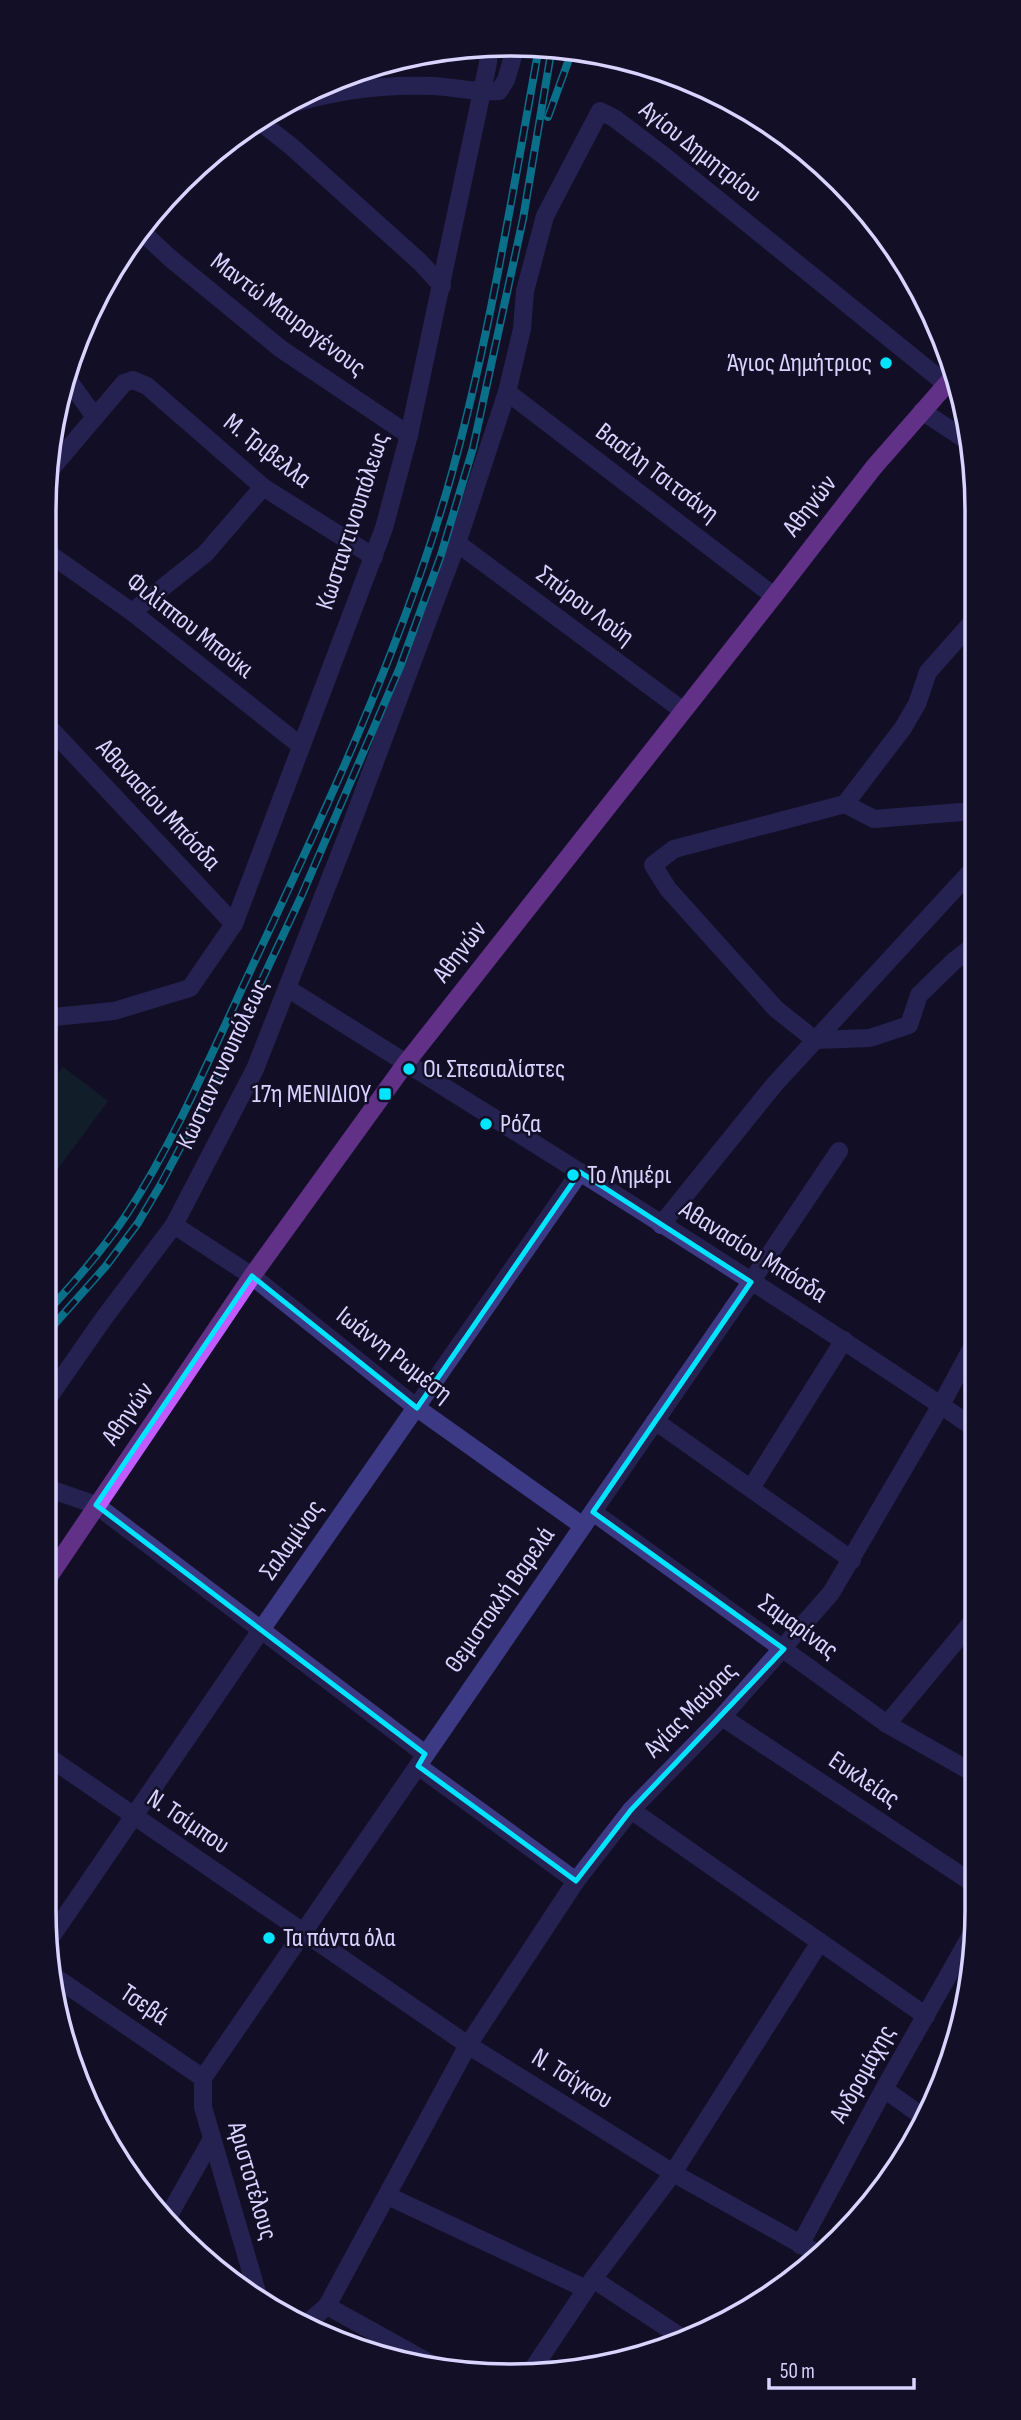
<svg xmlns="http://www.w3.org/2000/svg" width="1021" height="2420" viewBox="0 0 1021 2420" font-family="'Sofia Sans Condensed',sans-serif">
	<rect width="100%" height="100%" fill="#130f26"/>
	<polygon fill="#12302f" points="63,1067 108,1101 45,1186 44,1092"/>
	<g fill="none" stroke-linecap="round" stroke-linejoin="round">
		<g stroke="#3d3a85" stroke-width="18">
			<path d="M 278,108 C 329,91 380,84 433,86 C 455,87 477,93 499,91 L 506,80 L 516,46"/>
			<polyline points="258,120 292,147 420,262 442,286"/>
			<polyline points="140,230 170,258 281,349 409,435"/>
			<polyline points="66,377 95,417"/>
			<polyline points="507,392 774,596"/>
			<polyline points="922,411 972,444"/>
			<polyline points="51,469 124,383 133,380 147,386 263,487 374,557"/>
			<polyline points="457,543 682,710"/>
			<polyline points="44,550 132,612 301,746"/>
			<polyline points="132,612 205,554 263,487"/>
			<polyline points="44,722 234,924"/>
			<polyline points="845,804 903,728 917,704 928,672 974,620"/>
			<polyline points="974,811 874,819 845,804 674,849 653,865 668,889 776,1009 815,1040 870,1038 909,1025 919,995 954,961 975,945"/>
			<path d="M 287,988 C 518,1134 750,1276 976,1429"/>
			<polyline points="44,1018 114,1011 190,988 234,924 384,528 409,435 488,63 489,45"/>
			<polyline points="174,1225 252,1276 417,1408 583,1526"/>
			<polyline points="661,1225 774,1085 974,868"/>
			<polyline points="44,1404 104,1318 174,1225 255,1069 350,828 457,543 507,392 522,329 525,291 545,216 600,111 614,118 663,155 946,384"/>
			<polyline points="655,1421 852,1560"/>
			<polyline points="44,1487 96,1505 425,1754"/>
			<polyline points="751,1488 844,1340"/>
			<polyline points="593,1512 887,1724 977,1775"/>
			<polyline points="722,1717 977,1886"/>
			<polyline points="887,1724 976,1617"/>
			<polyline points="44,1754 468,2045 673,2173 822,2256"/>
			<polyline points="418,1766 576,1881"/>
			<polyline points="631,1810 926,2016"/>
			<polyline points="49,1940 261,1630 580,1172"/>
			<polyline points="55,1977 203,2078"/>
			<polyline points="203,2078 751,1282 839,1151"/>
			<polyline points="203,2078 203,2107 259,2299"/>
			<polyline points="884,2089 922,2116"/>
			<polyline points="388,2196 586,2289"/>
			<polyline points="165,2222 212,2139"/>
			<polyline points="800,2245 884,2089 974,1930"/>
			<polyline points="593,2279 681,2337"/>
			<polyline points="304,2326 327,2306"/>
			<polyline points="532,2370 593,2279 673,2173 820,1942"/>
			<polyline points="444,2371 327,2306 468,2045 576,1881 631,1810 722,1717 831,1593 941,1405 976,1340"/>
		</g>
		<polyline stroke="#c25bff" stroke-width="18" points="44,1584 252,1276 406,1063 774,596 874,467 952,378"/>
		<g stroke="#00e5ff" stroke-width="8">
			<g id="rail">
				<polyline points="548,117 573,48"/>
				<path d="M 44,1315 C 73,1284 103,1250 127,1214 C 177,1137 213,1050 252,967 C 324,814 398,656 446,494 C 488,348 512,196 539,47"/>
				<polyline points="44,1336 106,1266 138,1223 161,1184 206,1099 301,897 400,667 441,555 473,448 523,219 552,47"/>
			</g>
		</g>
		<use href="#rail" stroke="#130f26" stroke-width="5" stroke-dasharray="16" stroke-linecap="butt"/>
	</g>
	<path d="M0 0H1021V2420H0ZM 580,1172 L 751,1282 L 593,1512 L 784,1649 L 631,1810 L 576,1881 L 418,1766 L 425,1754 L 96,1505 L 252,1276 L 417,1408 Z" fill="#130f26" fill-opacity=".55" fill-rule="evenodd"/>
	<path fill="none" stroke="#00e5ff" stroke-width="5" stroke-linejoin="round" d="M 580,1172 L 751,1282 L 593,1512 L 784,1649 L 631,1810 L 576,1881 L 418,1766 L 425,1754 L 96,1505 L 252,1276 L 417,1408 Z"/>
	<g fill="#00e5ff" stroke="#130f26" stroke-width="2.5">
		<circle cx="886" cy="363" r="7"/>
		<circle cx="409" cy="1069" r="7"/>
		<rect x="378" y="1087" width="14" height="14" rx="3.5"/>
		<circle cx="486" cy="1124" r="7"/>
		<circle cx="573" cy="1175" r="7"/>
		<circle cx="269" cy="1938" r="7"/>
	</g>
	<g text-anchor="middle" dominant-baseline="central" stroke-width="5" stroke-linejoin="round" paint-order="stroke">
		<g font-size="26" fill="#d9d4ff" stroke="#130f26">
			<text transform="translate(700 152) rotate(38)">Αγίου Δημητρίου</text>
			<text transform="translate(288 315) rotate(37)">Μαντώ Μαυρογένους</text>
			<text transform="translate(267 451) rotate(38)">Μ. Τριβελλα</text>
			<text transform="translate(657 473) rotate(37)">Βασίλη Τσιτσάνη</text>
			<text transform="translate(810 506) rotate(-52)">Αθηνών</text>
			<text transform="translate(353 521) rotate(-72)">Κωσταντινουπόλεως</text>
			<text transform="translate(585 606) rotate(37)">Σπύρου Λούη</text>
			<text transform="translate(190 626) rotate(38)">Φιλίππου Μπούκι</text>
			<text transform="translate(158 805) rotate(47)">Αθανασίου Μπόσδα</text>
			<text transform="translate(460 952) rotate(-52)">Αθηνών</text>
			<text transform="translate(223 1064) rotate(-65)">Κωσταντινουπόλεως</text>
			<text transform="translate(753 1252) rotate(32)">Αθανασίου Μπόσδα</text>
			<text transform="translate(394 1355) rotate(38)">Ιωάννη Ρωμέση</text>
			<text transform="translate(128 1414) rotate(-55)">Αθηνών</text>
			<text transform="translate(292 1540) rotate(-55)">Σαλαμίνος</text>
			<text transform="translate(500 1600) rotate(-55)">Θεμιστοκλή Βαρελά</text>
			<text transform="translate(798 1627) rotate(36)">Σαμαρίνας</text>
			<text transform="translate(691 1710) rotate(-46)">Αγίας Μαύρας</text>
			<text transform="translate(864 1780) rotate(34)">Ευκλείας</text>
			<text transform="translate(188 1822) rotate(34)">N. Τσίμπου</text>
			<text transform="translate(144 2005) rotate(34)">Τσεβά</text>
			<text transform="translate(863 2074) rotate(-61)">Ανδρομάχης</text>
			<text transform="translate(572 2079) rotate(32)">Ν. Τσίγκου</text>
			<text transform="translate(252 2181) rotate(74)">Αριστοτέλους</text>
		</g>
		<g font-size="26" fill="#d9d4ff" stroke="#130f26" text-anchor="start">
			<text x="872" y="363" text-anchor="end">Άγιος Δημήτριος</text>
			<text x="423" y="1069">Οι Σπεσιαλίστες</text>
			<text x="371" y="1094" text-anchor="end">17η ΜΕΝΙΔΙΟΥ</text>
			<text x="500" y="1124">Ρόζα</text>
			<text x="587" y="1175">Το Λημέρι</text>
			<text x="283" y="1938">Τα πάντα όλα</text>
		</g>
	</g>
	<path d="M0 0H1021V2420H0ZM510 56H511A454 454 0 0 1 965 510V1910A454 454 0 0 1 511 2364H510A454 454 0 0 1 56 1910V510A454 454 0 0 1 510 56Z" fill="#130f26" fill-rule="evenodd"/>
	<path fill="none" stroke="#d9d4ff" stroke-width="3.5" d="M510 56H511A454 454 0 0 1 965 510V1910A454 454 0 0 1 511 2364H510A454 454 0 0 1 56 1910V510A454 454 0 0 1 510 56Z"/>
	<path d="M769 2378v10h145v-10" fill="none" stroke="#d9d4ff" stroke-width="3.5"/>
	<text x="780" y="2378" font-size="21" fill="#d9d4ff" stroke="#130f26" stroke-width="5" paint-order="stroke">50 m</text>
</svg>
